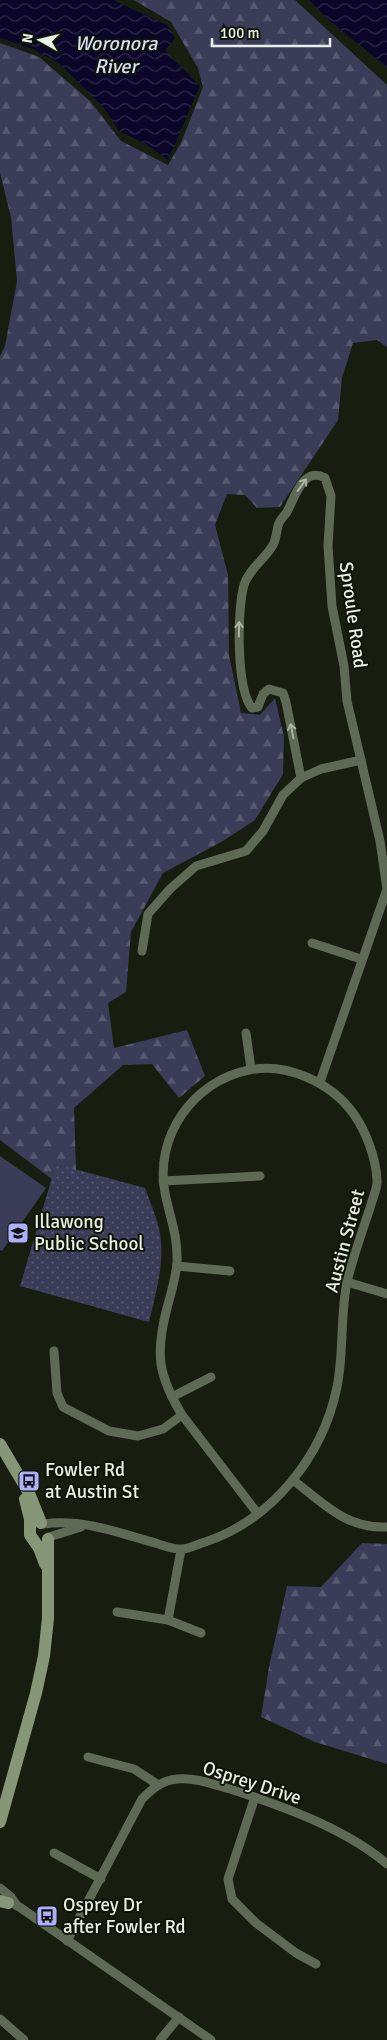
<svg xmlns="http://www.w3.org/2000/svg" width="387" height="2040" viewBox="0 0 387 2040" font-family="Signika,sans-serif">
	<defs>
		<pattern id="grass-dots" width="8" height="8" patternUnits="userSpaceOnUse" patternTransform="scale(1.25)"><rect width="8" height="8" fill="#3b3c58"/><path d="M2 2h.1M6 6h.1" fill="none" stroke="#585870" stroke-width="1.8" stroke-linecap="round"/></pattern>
		<pattern id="forest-firs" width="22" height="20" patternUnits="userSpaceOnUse" patternTransform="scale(1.25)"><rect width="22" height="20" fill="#3b3c58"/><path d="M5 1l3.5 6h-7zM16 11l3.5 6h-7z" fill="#585870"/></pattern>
		<pattern id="water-waves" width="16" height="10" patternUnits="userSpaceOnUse" patternTransform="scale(1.25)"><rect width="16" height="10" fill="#0b052a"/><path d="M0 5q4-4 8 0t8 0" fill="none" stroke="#2f2a49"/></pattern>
	</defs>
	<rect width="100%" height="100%" fill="#171e0f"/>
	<path fill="url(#grass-dots)" d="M 56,1164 L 145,1188 C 150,1202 156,1215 159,1229 C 166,1260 156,1292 149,1322 L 20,1286 Z"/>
	<g fill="url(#forest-firs)">
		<polygon points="134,0 295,0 387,85 387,347 377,340 353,343 342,378 338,420 280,507 257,508 245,495 227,494 215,525 228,575 229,655 241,713 260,715 275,698 284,737 283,774 255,820 223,841 163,873 131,932 126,992 108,1003 114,1048 187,1030 205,1076 179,1098 152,1064 123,1065 74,1108 76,1170 56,1164 53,1180 0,1140 0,356 5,346 17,281 11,217 0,173 0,43 39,57 90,101 121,141 168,165 181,143 203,87 198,68 171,22"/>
		<polygon points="362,1543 387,1544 387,1764 315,1742 261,1717 269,1667 287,1586 321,1587"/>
	</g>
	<polygon fill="#3b3c58" points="0,1156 46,1188 2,1251 0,1250"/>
	<g fill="url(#water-waves)">
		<polygon points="0,0 113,0 167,25 175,38 165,51 200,86 168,160 144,143 119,131 105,109 60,64 33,49 0,38"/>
		<polygon points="309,0 387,0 387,67 330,21"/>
	</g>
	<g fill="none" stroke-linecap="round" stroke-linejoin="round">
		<g stroke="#5f6a56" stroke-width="9">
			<path d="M 301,778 L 286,702 L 283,693 L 269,689 L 263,694 L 258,707 L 252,708 C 236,689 237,609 244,585 C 249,569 265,559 273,545 C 277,538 276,530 279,523 C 281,518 286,515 288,510 C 295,496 304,466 325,478 L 331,496 L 328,546 L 332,606 L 344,666 L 347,701 L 380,841 L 387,889 L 320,1082"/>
			<polyline points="312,943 361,959"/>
			<polyline points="142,951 148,914 170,889 196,866 246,851 263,831 283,795 301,778 321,769 361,760"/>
			<polyline points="246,1033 251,1069"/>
			<polyline points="163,1181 260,1176"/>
			<polyline points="177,1266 230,1271"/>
			<polyline points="347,1282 387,1294"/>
			<polyline points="54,1351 57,1393 63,1407 109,1431 138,1436 163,1429 182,1415"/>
			<polyline points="172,1397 211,1377"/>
			<path d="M 293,1480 C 323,1503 346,1529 387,1527"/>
			<path d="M 44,1524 C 79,1519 115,1531 148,1541 C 158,1543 172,1550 182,1549 C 189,1549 198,1544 205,1542 C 272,1520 323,1456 337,1387 C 344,1353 340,1316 347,1282 C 353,1257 362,1232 370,1208 C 372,1199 378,1188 377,1180 C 376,1158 366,1131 353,1113 C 331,1083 287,1062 249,1070 C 193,1081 154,1137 165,1193 C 170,1218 178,1236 177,1262 C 176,1278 171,1293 167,1308 C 155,1354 158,1375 182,1415 L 258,1514"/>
			<polyline points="49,1537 81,1527"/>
			<polyline points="117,1612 168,1620 201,1633"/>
			<polyline points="168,1620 181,1550"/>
			<polyline points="88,1757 134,1769 157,1784"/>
			<polyline points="255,1797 228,1879 232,1899 256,1923 296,1953 316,1964"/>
			<polyline points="54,1853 101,1879"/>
			<polyline points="0,1888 11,1897 17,1906"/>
			<polyline points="5,1900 18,1906 211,2040"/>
			<path d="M 67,1941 L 142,1799 C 153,1788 161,1781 177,1779 C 196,1777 215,1785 233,1790 C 283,1806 346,1829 387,1864"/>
			<polyline points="0,2019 24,2040"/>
			<polyline points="160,2040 179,2017"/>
		</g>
		<g stroke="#869777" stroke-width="12">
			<polyline points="0,1444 29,1493 41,1523"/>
			<polyline points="25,1499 30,1519 30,1535 39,1548 45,1564"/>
			<polyline points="0,1822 36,1693 44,1656 48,1618 48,1539"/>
			<polyline points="0,1901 8,1903"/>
		</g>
	</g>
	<defs><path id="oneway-shaft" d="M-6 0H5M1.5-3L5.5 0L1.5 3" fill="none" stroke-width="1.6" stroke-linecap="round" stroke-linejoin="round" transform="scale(1.25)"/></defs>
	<g stroke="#abb3a5">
		<use href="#oneway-shaft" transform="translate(302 485) rotate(-54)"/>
		<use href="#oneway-shaft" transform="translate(239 629) rotate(-89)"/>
		<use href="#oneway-shaft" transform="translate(292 731) rotate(-101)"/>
	</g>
	<defs>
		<g id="school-square" transform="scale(1.125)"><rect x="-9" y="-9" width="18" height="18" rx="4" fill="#adaffb" stroke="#0e1507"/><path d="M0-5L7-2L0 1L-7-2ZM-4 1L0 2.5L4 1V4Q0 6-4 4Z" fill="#111"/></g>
		<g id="bus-square" transform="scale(1.125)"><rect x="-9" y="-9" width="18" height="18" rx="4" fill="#adaffb" stroke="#0e1507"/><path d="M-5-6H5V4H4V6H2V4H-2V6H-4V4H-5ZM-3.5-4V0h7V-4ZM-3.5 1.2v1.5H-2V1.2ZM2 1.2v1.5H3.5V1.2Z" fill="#111"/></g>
	</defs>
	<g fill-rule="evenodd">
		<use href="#school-square" x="18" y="1233"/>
		<use href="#bus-square" x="29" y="1481"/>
		<use href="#bus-square" x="47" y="1916"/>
	</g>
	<g text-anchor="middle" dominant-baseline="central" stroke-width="4" stroke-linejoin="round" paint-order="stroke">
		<g font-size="19" fill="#eaefe5" stroke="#0e1507">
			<text transform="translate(353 615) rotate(82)">Sproule Road</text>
			<text transform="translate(345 1241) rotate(-75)">Austin Street</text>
			<text transform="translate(252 1783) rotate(18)">Osprey Drive</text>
		</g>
		<g font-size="19" fill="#eaefe5" stroke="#0e1507" text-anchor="start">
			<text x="34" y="1222">Illawong<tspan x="34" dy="22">Public School</tspan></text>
			<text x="45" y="1470">Fowler Rd<tspan x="45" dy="22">at Austin St</tspan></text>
			<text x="63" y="1905">Osprey Dr<tspan x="63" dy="22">after Fowler Rd</tspan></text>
		</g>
		<g font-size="20" font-style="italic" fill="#d9dbf8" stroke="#0e1507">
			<text x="116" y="43">Woronora<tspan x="116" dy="23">River</tspan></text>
		</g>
	</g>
	<g transform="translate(40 40) rotate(278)" stroke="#0e1507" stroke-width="4" paint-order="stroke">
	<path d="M0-4L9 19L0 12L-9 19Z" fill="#eaefe5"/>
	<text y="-8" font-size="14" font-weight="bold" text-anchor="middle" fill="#eaefe5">N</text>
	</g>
	<path d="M212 38v8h118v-8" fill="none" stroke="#eaefe5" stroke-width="2.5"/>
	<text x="220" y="38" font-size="15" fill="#eaefe5" stroke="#0e1507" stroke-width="4" paint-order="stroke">100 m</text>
</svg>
